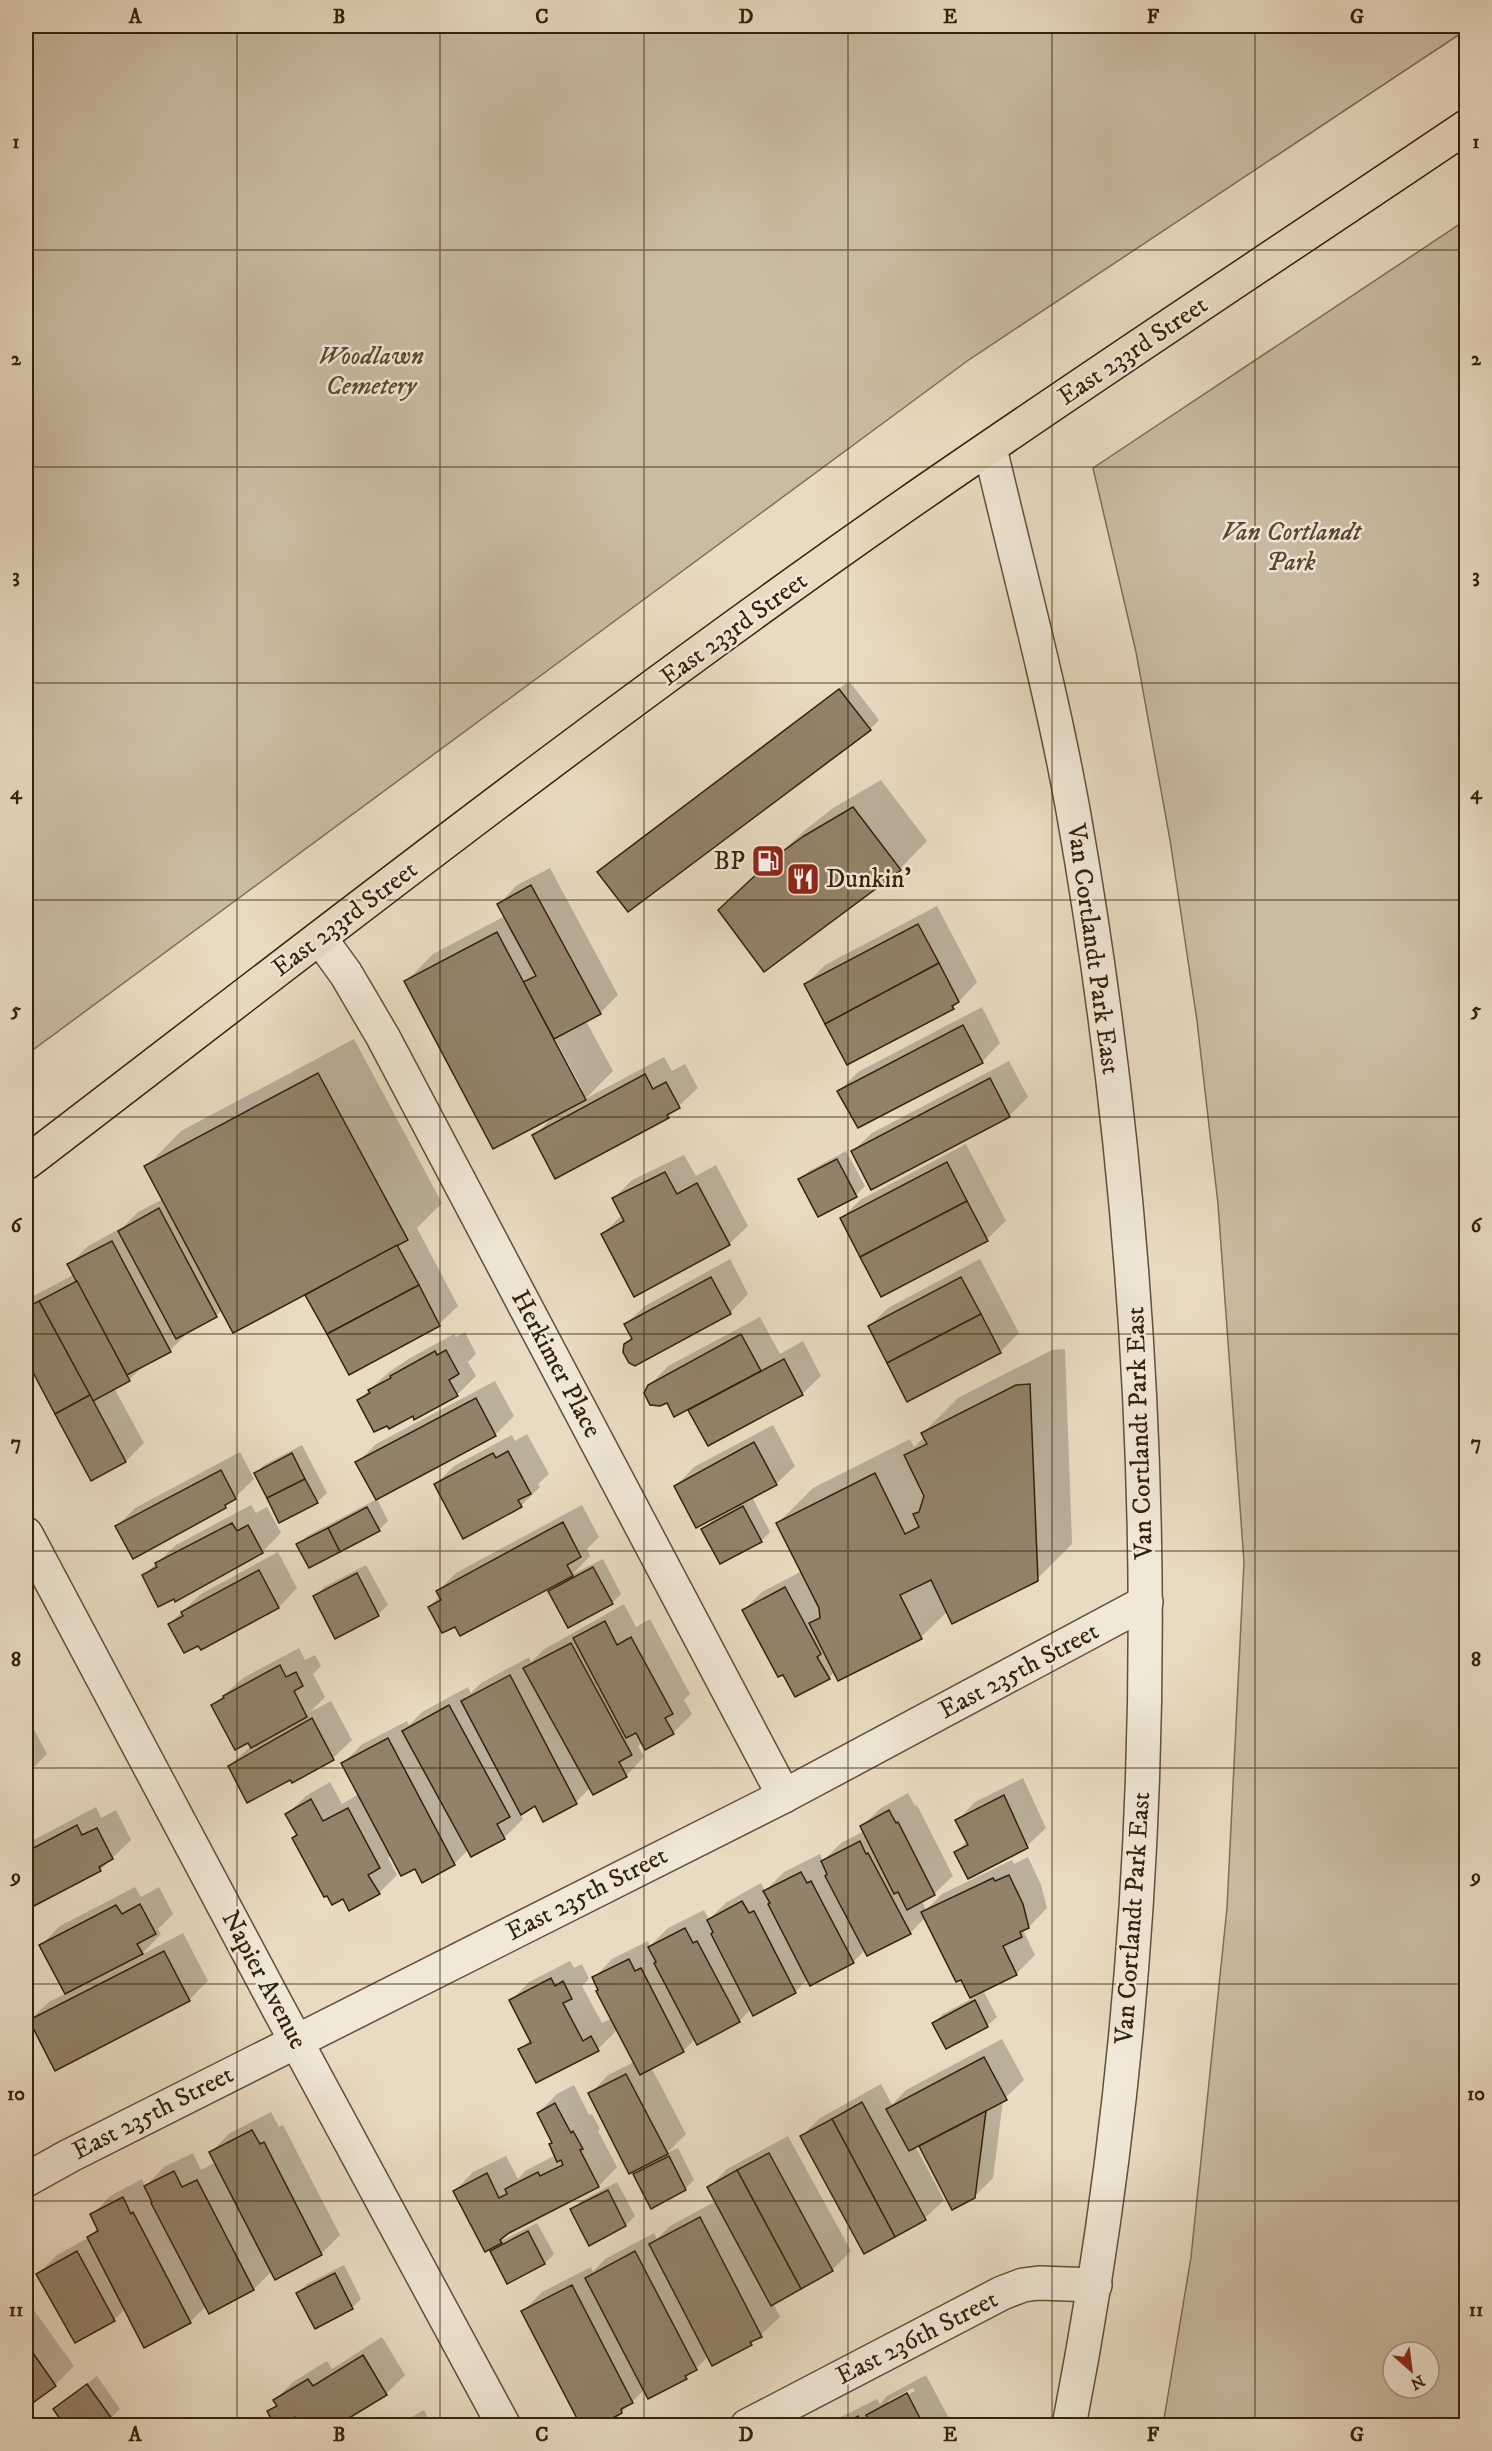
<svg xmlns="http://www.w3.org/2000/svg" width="1492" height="2451" viewBox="0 0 1492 2451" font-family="'IM FELL DW Pica',serif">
	<rect width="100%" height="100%" fill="#e9dbc2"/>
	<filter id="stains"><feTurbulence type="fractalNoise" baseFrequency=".00333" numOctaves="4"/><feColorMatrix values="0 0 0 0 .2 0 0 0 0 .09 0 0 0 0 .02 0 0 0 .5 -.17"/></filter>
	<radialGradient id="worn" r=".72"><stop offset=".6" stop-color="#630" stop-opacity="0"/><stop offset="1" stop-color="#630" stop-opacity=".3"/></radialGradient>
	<g fill="#cabca3" stroke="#7e6f56" stroke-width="1.5" fill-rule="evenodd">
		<polygon points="26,26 1466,26 1466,30 970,359 26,1055"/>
		<path d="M 1466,220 L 1466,2425 L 1163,2425 L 1191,2257 L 1227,1908 L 1244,1562 L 1218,1204 L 1197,1021 L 1170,840 L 1136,652 L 1093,468 ZM 1393,2352 L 1429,2352 L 1429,2388 L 1393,2388 Z"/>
	</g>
	<g fill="#0003" fill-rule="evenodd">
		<polygon points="849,681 879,720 870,729 599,872"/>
		<polygon points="881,780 927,841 900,869 748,883 805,830 833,808"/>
		<path d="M 550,868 L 618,995 L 600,1013 L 586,1021 L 613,1071 L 585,1099 L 664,1057 L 672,1071 L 685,1064 L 698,1088 L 668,1116 L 556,1177 L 534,1136 L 554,1116 L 406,982 L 433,954 L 505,916 L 499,904 L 517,885 ZM 549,1027 L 583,1091 L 580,1091 L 547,1029 Z"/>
		<polygon points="937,906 977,982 953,1008 806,984 825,965"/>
		<polygon points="982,1007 1000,1043 982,1062 839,1091 858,1072"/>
		<polygon points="354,1039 442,1203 417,1228 458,1306 439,1324 307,1295 312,1290 222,1310 216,1316 189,1332 170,1350 146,1363 129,1380 114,1388 144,1443 126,1461 92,1479 26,1356 26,1300 75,1274 69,1265 88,1246 123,1227 138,1212 163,1199 146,1167 181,1131"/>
		<polygon points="1009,1061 1028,1097 1009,1116 853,1151 872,1133"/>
		<polygon points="966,1144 1006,1221 987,1239 881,1295 841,1219 860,1200"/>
		<polygon points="846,1151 865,1186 856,1195 800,1180 809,1171"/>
		<polygon points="684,1155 696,1176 716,1165 748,1226 729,1244 603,1234 621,1216 614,1198 632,1180"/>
		<polygon points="730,1259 748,1294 730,1313 625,1344 633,1337 626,1324 645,1306"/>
		<polygon points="980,1259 1019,1333 1000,1352 869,1326 888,1308"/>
		<polygon points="760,1317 780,1354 803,1341 821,1376 802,1394 709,1444 689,1408 667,1401 649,1386 668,1366"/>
		<polygon points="465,1332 476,1354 468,1362 476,1376 457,1395 413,1414 359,1400 389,1372 410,1358 454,1334 456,1337"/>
		<polygon points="1065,1349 1072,1544 1037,1579 948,1611 921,1637 835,1671 829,1678 744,1610 762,1592 802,1571 778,1523 813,1488 910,1439 914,1447 925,1436 923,1433 958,1398 1052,1350"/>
		<polygon points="495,1381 514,1416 495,1435 357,1463 376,1444"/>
		<polygon points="773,1425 795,1466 776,1484 752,1497 770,1532 761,1541 703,1530 715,1518 676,1486 694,1467"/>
		<polygon points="527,1434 549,1474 538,1484 540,1487 521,1506 436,1484 454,1466 512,1435 515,1441"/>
		<polygon points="302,1445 327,1493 317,1502 255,1474 264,1465"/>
		<polygon points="240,1452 254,1479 225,1507 117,1526 135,1508"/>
		<polygon points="377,1499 388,1521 379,1530 298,1545 307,1536"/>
		<polygon points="251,1505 256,1513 267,1507 281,1533 262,1552 143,1576 176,1545"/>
		<polygon points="582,1505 599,1537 587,1549 590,1556 573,1574 603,1559 621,1594 612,1603 550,1592 558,1583 455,1625 429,1607 440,1596 438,1591 456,1573"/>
		<polygon points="278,1552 297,1588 279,1607 201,1648 199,1644 169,1624 201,1594"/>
		<polygon points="366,1565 388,1605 378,1614 335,1637 315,1597 324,1587"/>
		<polygon points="624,1604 636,1627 650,1619 690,1694 684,1700 692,1714 673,1733 642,1742 638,1746 644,1757 626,1776 590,1788 576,1802 536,1804 520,1814 523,1819 504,1838 469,1849 454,1864 415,1867 392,1855 388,1858 397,1875 379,1893 343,1897 294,1838 298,1834 287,1814 306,1796 330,1782 342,1804 359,1794 343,1764 361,1745 407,1721 409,1725 422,1712 468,1687 471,1693 481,1683 529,1657 531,1662 543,1650"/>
		<polygon points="299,1648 305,1660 315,1655 321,1666 313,1674 325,1697 310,1712 331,1701 352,1740 333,1758 291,1778 229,1766 251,1746 213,1705 243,1678"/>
		<polygon points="30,1722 47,1754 26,1775 26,1724"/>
		<polygon points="1023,1778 1046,1828 1027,1846 969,1877 956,1852 967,1841 957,1821 975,1802"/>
		<polygon points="908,1793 915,1806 917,1805 953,1876 934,1894 922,1901 926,1910 942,1894 1012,1860 1014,1864 1028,1857 1041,1885 1047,1908 1024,1932 1035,1955 1016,1974 926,1917 910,1933 865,1950 853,1962 808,1979 795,1992 754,2014 751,2009 739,2021 695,2039 683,2051 651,2067 686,2134 667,2153 678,2148 694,2180 685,2189 635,2174 645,2165 590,2094 608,2075 634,2062 618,2029 598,2049 520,2049 531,2039 511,2001 529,1982 570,1961 574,1968 582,1964 589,1979 582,1986 602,2023 612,2018 594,1978 612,1959 648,1941 650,1946 668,1928 704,1910 709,1919 727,1902 761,1883 765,1891 784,1872 820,1854 823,1861 841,1843 864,1831 862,1826 881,1808"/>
		<polygon points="96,1807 101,1818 116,1810 131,1840 100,1870 30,1906 26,1904 26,1844"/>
		<polygon points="135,1887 141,1897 159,1887 173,1914 158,1929 161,1934 141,1955 183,1933 208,1981 189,2000 30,2020 49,2002 66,1993 41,1945 60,1926"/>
		<polygon points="984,1992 997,2017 987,2026 947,2047 934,2023 943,2014"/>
		<polygon points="1002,2039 1024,2080 1003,2100 993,2178 974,2197 953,2208 919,2144 915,2146 944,2200 925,2218 865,2252 802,2136 820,2118 881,2084 892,2105 906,2090"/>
		<polygon points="574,2085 589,2115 592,2114 600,2129 598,2131 617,2167 599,2186 514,2229 501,2241 537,2223 554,2254 545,2263 508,2282 492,2251 500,2243 455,2191 473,2172 506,2156 518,2179 525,2171 556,2155 550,2145 553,2142 538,2113 557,2094"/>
		<polygon points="271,2112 279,2127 283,2125 340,2235 321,2254 272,2271 254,2289 209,2312 206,2306 190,2322 126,2308 114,2320 38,2274 57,2255 88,2238 98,2228 92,2215 110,2196 142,2179 145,2187 164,2167 193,2153 201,2170 216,2162 211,2152 230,2133"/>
		<polygon points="788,2136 851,2251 832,2270 773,2303 780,2317 751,2344 709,2356 686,2378 645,2389 622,2412 523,2311 542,2292 591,2267 593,2272 605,2259 654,2233 657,2239 670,2226 716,2201 709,2187 727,2169"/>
		<polygon points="617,2182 635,2216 626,2225 572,2210 581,2201"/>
		<polygon points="344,2265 361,2299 352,2308 298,2293 307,2284"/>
		<polygon points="26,2299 74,2366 55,2385 34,2400 26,2388"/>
		<polygon points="382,2337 405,2375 386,2394 334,2426 295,2415 269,2412 277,2404 275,2400 293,2382 327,2361 332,2369"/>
		<path d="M 926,2375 L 953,2426 L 823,2426 L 877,2399 L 880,2404 L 887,2396 ZM 913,2388 L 915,2391 L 888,2405 L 888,2401 Z"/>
		<polygon points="97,2376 120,2409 111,2418 54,2409"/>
		<polygon points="424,2410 432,2426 396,2426"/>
	</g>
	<g fill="#92826a" stroke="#33220a" stroke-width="1.5">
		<polygon points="839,689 871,730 628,912 597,872"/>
		<polygon points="853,807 901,870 764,972 718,910 775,857 804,836"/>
		<polygon points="531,885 601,1014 554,1039 523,982 536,976 497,904"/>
		<polygon points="918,924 939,963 825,1024 804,984"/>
		<polygon points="497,932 586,1100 493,1149 404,981"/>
		<polygon points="939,963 959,1002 952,1006 954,1009 847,1065 825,1024"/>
		<polygon points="963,1025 983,1063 858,1128 837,1091"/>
		<polygon points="318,1073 408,1240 233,1333 144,1166"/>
		<polygon points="645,1074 653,1089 666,1082 680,1108 667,1115 669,1118 555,1179 532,1135"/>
		<polygon points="990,1078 1010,1117 871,1190 851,1151"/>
		<polygon points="837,1159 857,1197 818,1217 798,1179"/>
		<polygon points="947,1162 967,1201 860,1257 840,1218"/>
		<polygon points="665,1172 677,1194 697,1183 730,1245 634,1297 601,1234 624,1221 612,1198"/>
		<polygon points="967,1201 988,1241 881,1297 860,1257"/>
		<polygon points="159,1208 217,1317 176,1339 118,1231"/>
		<polygon points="112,1241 171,1352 127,1375 67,1264"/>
		<polygon points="397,1245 419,1285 327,1334 305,1295"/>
		<polygon points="711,1277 731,1314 635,1366 629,1363 623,1352 624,1344 632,1339 624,1324"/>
		<polygon points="961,1277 981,1314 887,1363 868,1326"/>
		<polygon points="77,1281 130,1381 93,1401 39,1301"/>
		<polygon points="419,1285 440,1326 349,1375 327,1334"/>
		<polygon points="39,1301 90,1395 55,1414 26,1359 26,1308"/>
		<polygon points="981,1314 1001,1353 907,1402 887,1363"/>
		<polygon points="741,1334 761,1371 674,1417 667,1403 660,1406 650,1405 644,1393 648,1385"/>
		<polygon points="446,1350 459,1374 449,1380 458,1396 414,1420 413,1416 389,1429 387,1426 374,1432 357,1400 370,1393 368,1390 391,1378 390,1376 435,1351 437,1355"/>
		<polygon points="784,1359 803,1395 708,1446 688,1410"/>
		<polygon points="1030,1384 1038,1581 952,1624 931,1580 900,1595 922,1639 838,1681 809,1623 820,1618 819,1608 776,1523 875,1473 905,1534 919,1527 913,1514 919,1512 924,1496 904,1455 927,1444 921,1433 1016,1385"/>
		<polygon points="90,1395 126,1462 91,1481 55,1414"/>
		<polygon points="476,1398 496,1436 376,1500 355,1462"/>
		<polygon points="754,1442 777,1485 696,1528 674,1486"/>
		<polygon points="508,1451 531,1494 518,1500 522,1507 463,1539 434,1484 493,1453 496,1458"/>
		<polygon points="292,1453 305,1479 267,1498 254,1473"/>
		<polygon points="221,1470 236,1499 225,1505 226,1508 133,1559 115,1526"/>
		<polygon points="305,1479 318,1503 279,1523 267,1498"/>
		<polygon points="743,1506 762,1542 720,1564 701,1529"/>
		<polygon points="367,1507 380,1531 340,1552 328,1528"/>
		<polygon points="563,1522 581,1557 567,1565 573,1576 460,1636 455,1627 442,1633 428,1607 441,1600 436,1591"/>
		<polygon points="232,1523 237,1531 248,1525 263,1553 175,1602 174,1599 158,1607 142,1575 157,1567 155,1563"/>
		<polygon points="328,1528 340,1552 309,1568 296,1544"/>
		<polygon points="593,1567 613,1604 568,1628 548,1591"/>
		<polygon points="259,1570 279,1608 201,1650 198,1646 184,1653 168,1624 183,1616 181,1612"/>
		<polygon points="357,1573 379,1616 335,1639 313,1596"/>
		<polygon points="785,1587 821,1654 817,1657 830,1679 795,1697 783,1675 778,1677 742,1610"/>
		<polygon points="605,1621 617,1645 631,1637 673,1714 665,1718 674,1734 645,1750 636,1733 626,1738 573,1638"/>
		<polygon points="571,1643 632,1755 619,1762 627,1777 593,1795 523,1668"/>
		<polygon points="280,1665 286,1677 296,1672 303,1686 294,1691 307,1717 251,1748 248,1743 235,1750 211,1705 224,1698 223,1696"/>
		<polygon points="510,1675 577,1804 543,1822 535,1806 521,1815 461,1701"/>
		<polygon points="449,1705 510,1817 497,1824 505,1839 471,1857 402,1731"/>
		<polygon points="312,1718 334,1760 292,1783 290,1780 247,1803 228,1766"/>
		<polygon points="388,1738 455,1865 422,1883 415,1869 401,1876 341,1763"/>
		<polygon points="1004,1795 1028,1848 968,1879 954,1852 968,1845 955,1820"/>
		<polygon points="311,1799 323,1821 348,1808 380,1868 368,1875 380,1894 349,1911 343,1899 332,1905 327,1896 324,1897 292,1838 297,1835 285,1814"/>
		<polygon points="889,1810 896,1823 898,1822 935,1895 907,1910 898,1892 894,1894 860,1826"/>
		<polygon points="77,1825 82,1835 97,1828 113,1859 99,1867 101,1871 30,1908 26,1905 26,1852"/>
		<polygon points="860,1841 866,1854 868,1853 911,1934 867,1956 825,1876 827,1874 821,1861"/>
		<polygon points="801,1872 807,1883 811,1881 854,1963 810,1986 768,1904 770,1903 763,1891"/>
		<polygon points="1009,1875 1023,1904 1029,1928 1020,1932 1022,1937 1003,1946 1017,1975 970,1998 961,1980 956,1982 921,1912 993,1878 995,1881"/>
		<polygon points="742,1901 749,1913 754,1911 796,1993 753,2016 711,1934 713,1932 707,1920"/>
		<polygon points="140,1904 156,1934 137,1944 143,1954 65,1994 39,1945 116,1905 122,1914"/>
		<polygon points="685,1928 693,1943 697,1941 740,2022 697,2045 654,1963 656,1962 648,1947"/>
		<polygon points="164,1951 190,2001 55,2071 29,2020"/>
		<polygon points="629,1959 635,1971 641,1968 684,2052 640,2075 596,1991 598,1990 592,1977"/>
		<polygon points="551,1978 555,1986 563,1981 572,1999 563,2003 583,2041 591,2036 599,2051 536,2083 518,2049 531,2043 509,2000"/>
		<polygon points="975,2000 988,2027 946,2049 932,2023"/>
		<polygon points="984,2057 1007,2100 909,2151 886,2109"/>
		<polygon points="626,2074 668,2154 629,2174 588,2093"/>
		<polygon points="862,2102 926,2220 895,2237 832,2119"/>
		<polygon points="555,2103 571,2133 573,2131 583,2149 580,2150 599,2187 509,2233 500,2240 502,2243 485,2252 453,2191 487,2173 499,2198 507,2194 505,2189 538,2172 540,2176 563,2165 561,2160 557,2162 549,2144 552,2143 537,2113"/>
		<polygon points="986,2111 975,2198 952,2210 919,2146"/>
		<polygon points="832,2119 895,2237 864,2254 800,2136"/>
		<polygon points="252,2130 260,2144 264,2142 322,2255 275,2280 209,2152"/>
		<polygon points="769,2153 833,2271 801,2289 737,2170"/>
		<polygon points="669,2156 686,2190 651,2209 633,2174"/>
		<polygon points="737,2170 801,2289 771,2306 707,2187"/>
		<polygon points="174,2171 182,2187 197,2180 254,2290 209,2314 151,2203 152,2202 144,2186"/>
		<polygon points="608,2190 626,2226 589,2246 570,2209"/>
		<polygon points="123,2197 131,2214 133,2212 191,2323 144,2348 87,2237 98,2231 90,2214"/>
		<polygon points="700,2217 762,2337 750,2342 752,2345 712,2366 649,2244"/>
		<polygon points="528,2231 545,2264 507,2284 490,2251"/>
		<polygon points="77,2251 115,2321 75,2343 36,2274"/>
		<polygon points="635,2251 697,2370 685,2376 687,2379 648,2399 585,2278"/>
		<polygon points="335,2273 353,2309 315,2329 296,2293"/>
		<polygon points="572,2285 633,2403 621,2409 622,2413 598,2426 581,2426 521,2311"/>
		<polygon points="26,2343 56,2386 34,2402 26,2391"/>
		<polygon points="363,2355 387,2395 336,2426 300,2426 295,2417 280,2426 275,2426 267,2411 277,2406 273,2400 308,2379 313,2386"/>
		<polygon points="87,2384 112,2419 104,2426 65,2426 53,2409"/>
		<polygon points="907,2393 924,2426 872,2426 866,2415"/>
		<polygon points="858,2416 863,2426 841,2426"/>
	</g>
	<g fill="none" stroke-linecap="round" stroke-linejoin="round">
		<g stroke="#605038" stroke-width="36">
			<g id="minor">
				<path d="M 990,448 C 1018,568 1051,688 1073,810 C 1167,1343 1173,1894 1069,2426"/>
				<polyline points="320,938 346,974 383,1037 784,1796"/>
				<polyline points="26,1534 276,2004 504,2426"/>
				<polyline points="26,2180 69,2156 784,1796 1146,1602"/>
				<polyline points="747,2426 1002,2293 1023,2285 1039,2283 1095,2285"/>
			</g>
		</g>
		<g stroke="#33220a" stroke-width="36">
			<path id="major" d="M 26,1163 C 316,941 604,715 904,506 C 1090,377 1279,253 1466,127"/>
		</g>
		<use href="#minor" stroke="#f1e8d7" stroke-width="33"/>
		<use href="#major" stroke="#e9dbc2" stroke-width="33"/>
	</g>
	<path fill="none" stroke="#33220a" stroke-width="1.5" stroke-opacity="0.55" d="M 237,26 L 237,2426M 440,26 L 440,2426M 644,26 L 644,2426M 848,26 L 848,2426M 1052,26 L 1052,2426M 1255,26 L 1255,2426M 26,250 L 1466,250M 26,467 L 1466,467M 26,683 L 1466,683M 26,900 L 1466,900M 26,1117 L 1466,1117M 26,1334 L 1466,1334M 26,1551 L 1466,1551M 26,1768 L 1466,1768M 26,1984 L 1466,1984M 26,2201 L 1466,2201"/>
	<defs>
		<g id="fuel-square" transform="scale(1.725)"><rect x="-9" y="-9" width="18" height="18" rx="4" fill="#8f2418" stroke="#f1e8d7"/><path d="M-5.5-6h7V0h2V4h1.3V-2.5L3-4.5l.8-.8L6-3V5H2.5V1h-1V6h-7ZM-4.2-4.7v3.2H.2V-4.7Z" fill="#fff"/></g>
		<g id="restaurant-square" transform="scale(1.725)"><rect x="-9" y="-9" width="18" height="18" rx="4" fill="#8f2418" stroke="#f1e8d7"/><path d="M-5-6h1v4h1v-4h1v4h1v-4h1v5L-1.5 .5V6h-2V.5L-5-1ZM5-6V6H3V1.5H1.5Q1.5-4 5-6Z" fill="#fff"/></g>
	</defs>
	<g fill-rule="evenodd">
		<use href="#fuel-square" x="768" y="861"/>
		<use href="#restaurant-square" x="803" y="879"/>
	</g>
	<g text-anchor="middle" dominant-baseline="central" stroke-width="5" stroke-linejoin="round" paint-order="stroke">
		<g font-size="26" fill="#33220a" stroke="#f1e8d7">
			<text transform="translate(1133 351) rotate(-34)">East 233rd Street</text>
			<text transform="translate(734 629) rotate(-36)">East 233rd Street</text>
			<text transform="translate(345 919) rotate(-37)">East 233rd Street</text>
			<text transform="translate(1093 949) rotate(82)">Van Cortlandt Park East</text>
			<text transform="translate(556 1364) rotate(62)">Herkimer Place</text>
			<text transform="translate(1140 1433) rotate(-92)">Van Cortlandt Park East</text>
			<text transform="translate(1019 1671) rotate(-28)">East 235th Street</text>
			<text transform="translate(587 1894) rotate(-27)">East 235th Street</text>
			<text transform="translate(1133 1918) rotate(-86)">Van Cortlandt Park East</text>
			<text transform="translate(264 1980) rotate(62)">Napier Avenue</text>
			<text transform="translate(153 2113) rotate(-27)">East 235th Street</text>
			<text transform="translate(917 2338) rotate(-27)">East 236th Street</text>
		</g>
		<g font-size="26" font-style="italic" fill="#594830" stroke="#f1e8d7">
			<text x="371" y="356">Woodlawn<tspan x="371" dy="30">Cemetery</tspan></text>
			<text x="1291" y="532">Van Cortlandt<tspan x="1291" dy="30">Park</tspan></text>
		</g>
		<g font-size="26" fill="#33220a" stroke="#f1e8d7" text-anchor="end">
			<text x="745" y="861">BP</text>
			<text x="826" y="879" text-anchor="start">Dunkin'</text>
		</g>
	</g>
	<rect width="1492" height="2451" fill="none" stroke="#e9dbc2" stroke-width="66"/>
	<g transform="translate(1411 2370) rotate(152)"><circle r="28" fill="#f1e8d7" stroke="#a59985" stroke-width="1.5"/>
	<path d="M0-4.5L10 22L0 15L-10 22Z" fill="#8f2418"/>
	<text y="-9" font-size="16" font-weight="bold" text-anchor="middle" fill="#33220a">N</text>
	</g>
	<rect x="33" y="33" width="1426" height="2385" fill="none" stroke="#33220a" stroke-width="2"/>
	<g font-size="20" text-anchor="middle" font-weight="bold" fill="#33220a">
		<text x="135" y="23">A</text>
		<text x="339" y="23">B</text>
		<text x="542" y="23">C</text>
		<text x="746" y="23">D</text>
		<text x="950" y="23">E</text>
		<text x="1153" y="23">F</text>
		<text x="1357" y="23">G</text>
		<text x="16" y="148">1</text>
		<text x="1476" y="148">1</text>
		<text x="16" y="365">2</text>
		<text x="1476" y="365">2</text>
		<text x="16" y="582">3</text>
		<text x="1476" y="582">3</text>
		<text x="16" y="799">4</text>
		<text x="1476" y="799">4</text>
		<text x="16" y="1016">5</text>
		<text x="1476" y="1016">5</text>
		<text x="16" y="1232">6</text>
		<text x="1476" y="1232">6</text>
		<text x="16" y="1449">7</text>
		<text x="1476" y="1449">7</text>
		<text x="16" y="1666">8</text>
		<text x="1476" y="1666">8</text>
		<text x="16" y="1883">9</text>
		<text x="1476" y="1883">9</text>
		<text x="16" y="2100">10</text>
		<text x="1476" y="2100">10</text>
		<text x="16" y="2316">11</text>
		<text x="1476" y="2316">11</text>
		<text x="135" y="2441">A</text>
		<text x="339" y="2441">B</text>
		<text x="542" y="2441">C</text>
		<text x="746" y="2441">D</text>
		<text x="950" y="2441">E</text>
		<text x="1153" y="2441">F</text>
		<text x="1357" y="2441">G</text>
	</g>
	<rect width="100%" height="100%" filter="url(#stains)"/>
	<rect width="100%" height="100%" fill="url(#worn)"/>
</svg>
